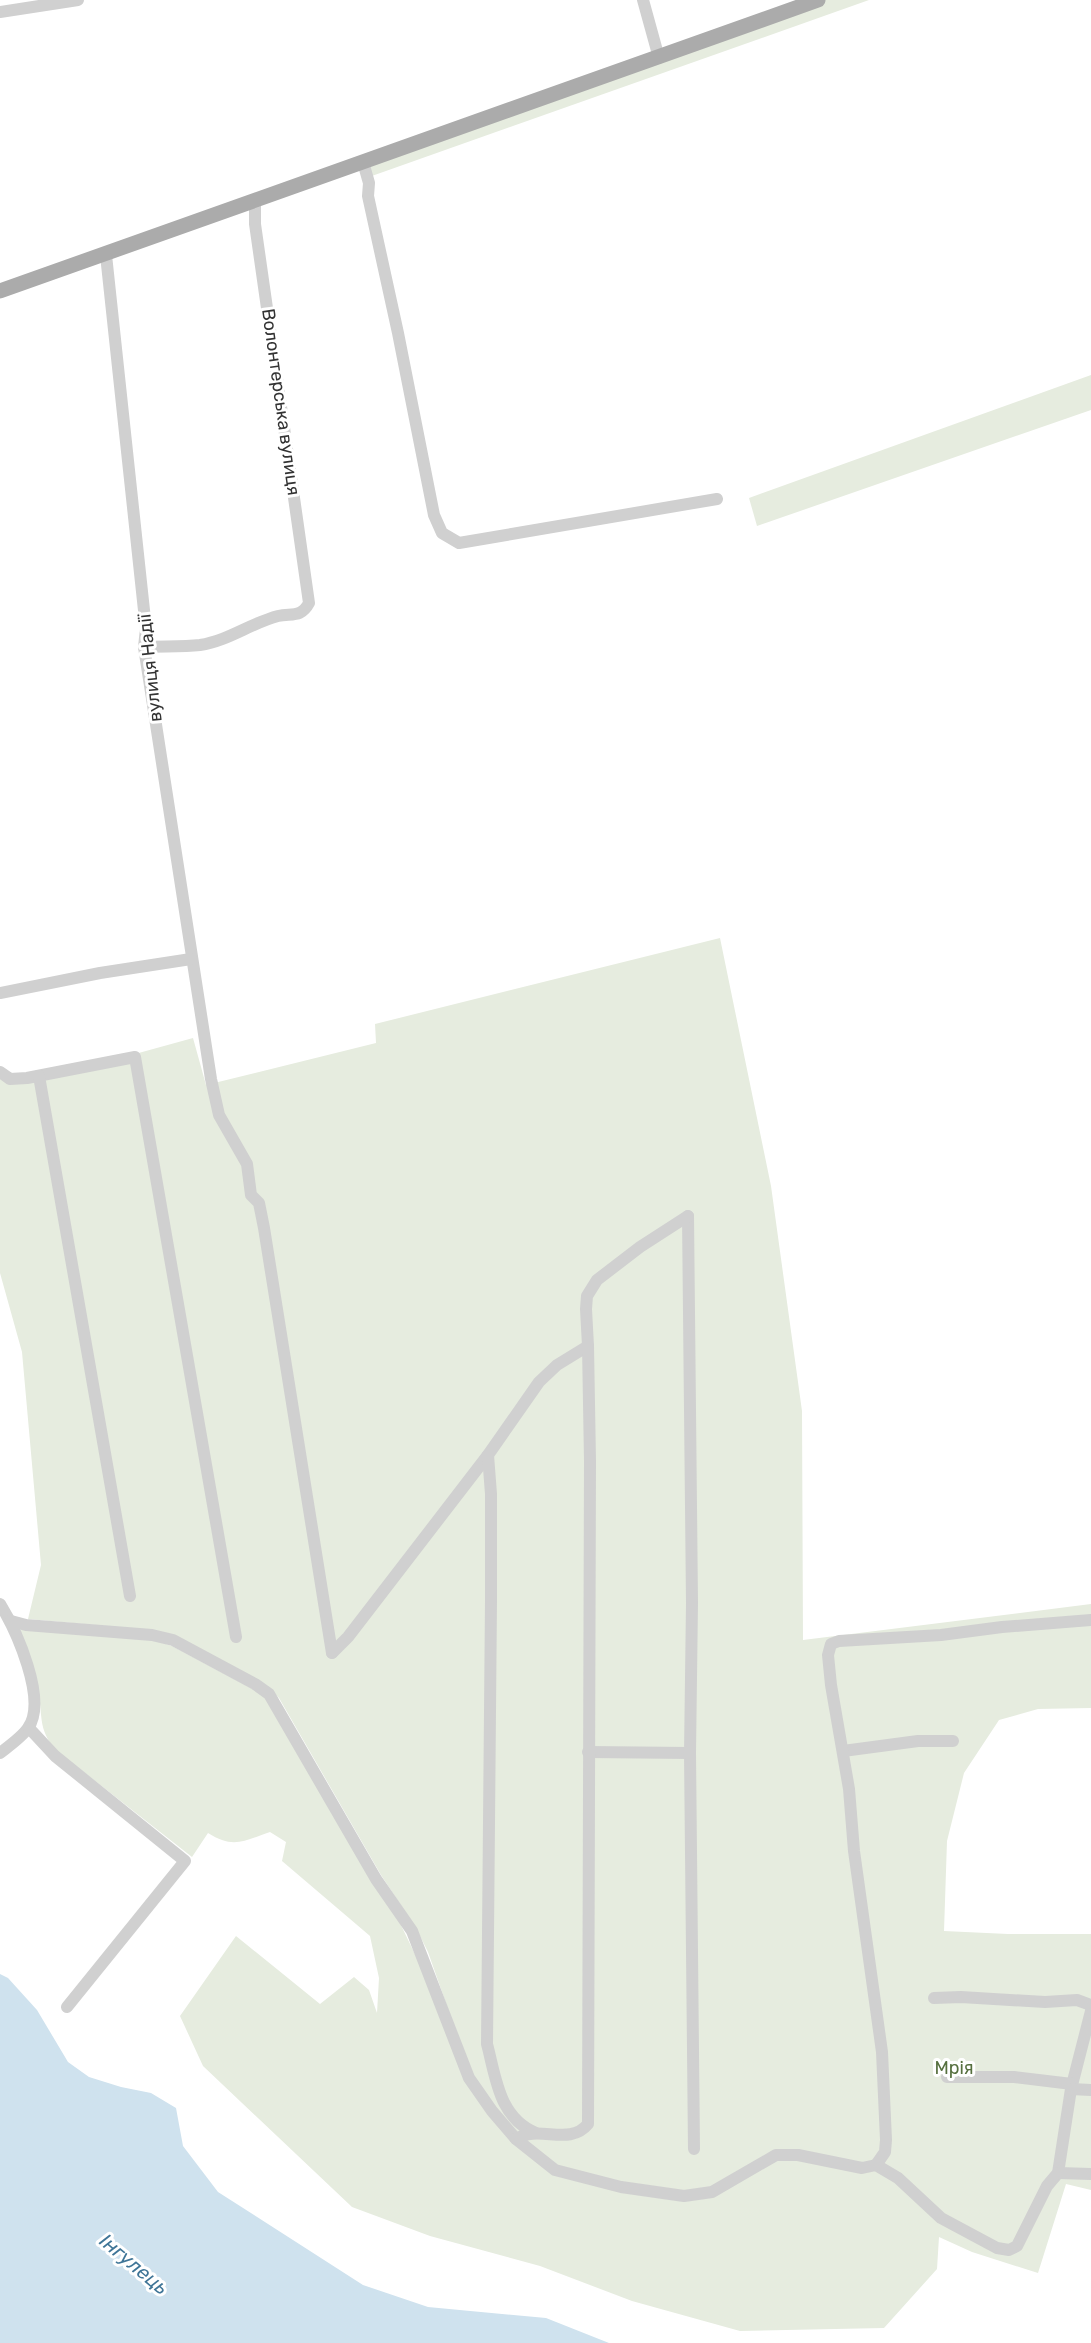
<svg xmlns="http://www.w3.org/2000/svg" width="1091" height="2343" viewBox="0 0 1091 2343" font-family="Rubik,sans-serif">
	<rect width="100%" height="100%" fill="#fff"/>
	<g fill="#e6ecdf">
		<polygon points="824,0 869,0 369,177 367,165"/>
		<polygon points="1091,375 1091,410 757,526 749,498"/>
		<path d="M 720,938 L 771,1186 L 802,1411 L 803,1640 L 1091,1604 L 1091,1708 L 1038,1709 L 999,1720 L 964,1773 L 947,1841 L 944,1931 L 1008,1934 L 1091,1934 L 1091,2190 L 1066,2184 L 1038,2273 L 972,2252 L 939,2237 L 937,2269 L 884,2328 L 740,2331 L 632,2301 L 540,2266 L 430,2236 L 352,2207 L 203,2066 L 180,2016 L 236,1936 L 320,2004 L 354,1977 L 369,1990 L 377,2013 L 379,1978 L 370,1936 L 282,1861 L 286,1842 L 270,1832 C 244,1841 233,1849 208,1833 L 192,1857 L 57,1751 C 36,1729 44,1713 37,1686 C 32,1667 24,1648 17,1629 L 151,1639 L 172,1646 L 264,1695 L 398,1919 L 466,2060 L 428,1952 L 416,1928 L 381,1875 L 279,1698 L 271,1690 L 151,1630 L 28,1619 L 41,1565 L 22,1352 L 0,1273 L 0,1078 L 135,1054 L 193,1038 L 206,1085 L 376,1043 L 375,1024 Z"/>
	</g>
	<polygon fill="#cfe2ee" points="0,1974 8,1978 37,2010 68,2062 89,2077 121,2087 151,2093 176,2108 183,2146 218,2192 363,2285 428,2307 546,2318 609,2343 0,2343"/>
	<g fill="none" stroke-linecap="round" stroke-linejoin="round">
		<g stroke="#d0d0d0" stroke-width="12">
			<polyline points="643,0 659,58"/>
			<polyline points="0,12 78,0"/>
			<polyline points="363,162 369,183 368,196 398,333 434,515 442,533 459,543 717,499"/>
			<polyline points="106,255 146,629 144,647 211,1079 219,1115 247,1164 251,1195 259,1203 264,1228 332,1653"/>
			<path d="M 144,647 C 163,646 182,647 200,645 C 228,641 251,623 278,616 C 292,613 301,618 309,603 L 255,224 L 255,201"/>
			<polyline points="0,993 100,973 191,959"/>
			<polyline points="0,1072 10,1079 27,1078 135,1057 236,1637"/>
			<polyline points="39,1076 130,1596"/>
			<polyline points="688,1216 692,1603 690,1753 694,2149"/>
			<path d="M 0,1604 C 16,1630 48,1700 28,1728 C 22,1737 9,1746 0,1753"/>
			<polyline points="11,1621 26,1625 152,1635 173,1640 255,1684 269,1694 376,1879 412,1931 469,2078 492,2111 516,2139 555,2170 621,2187 684,2196 712,2192 776,2155 798,2155 862,2168 876,2165 898,2178 941,2218 997,2248 1009,2250 1017,2246 1047,2186 1058,2173 1071,2089 1091,2011"/>
			<polyline points="332,1653 348,1637 488,1455"/>
			<polyline points="29,1728 55,1756 185,1861 67,2007"/>
			<polyline points="843,1751 918,1741 953,1741"/>
			<polyline points="588,1752 690,1753"/>
			<polyline points="934,1998 961,1997 1045,2002 1077,2000 1091,2005"/>
			<polyline points="947,2077 1014,2077 1072,2084"/>
			<polyline points="1071,2089 1091,2090"/>
			<path d="M 536,2133 C 499,2118 496,2078 487,2044 L 491,1601 L 491,1494 L 488,1455 L 539,1382 L 557,1365 L 588,1346"/>
			<path d="M 516,2139 C 539,2124 569,2147 588,2124 L 590,1461 L 588,1346 L 586,1309 L 587,1296 L 597,1280 L 640,1247 L 688,1216"/>
			<polyline points="876,2165 885,2152 886,2140 882,2052 854,1851 849,1789 831,1685 828,1655 831,1644 839,1641 941,1635 1002,1627 1091,1620"/>
			<polyline points="1058,2173 1091,2174"/>
		</g>
		<polyline stroke="#ababab" stroke-width="15" points="0,291 818,0"/>
	</g>
	<g text-anchor="middle" dominant-baseline="central" stroke-width="6" stroke-linejoin="round" paint-order="stroke">
		<g font-size="18" fill="#333" stroke="#fff">
			<text transform="translate(281 402) rotate(82)">Волонтерська вулиця</text>
			<text transform="translate(150 668) rotate(-96)">вулиця Надії</text>
		</g>
		<g font-size="18" fill="#56703f" stroke="#fff">
			<text x="954" y="2068">Мрія</text>
		</g>
		<g font-size="20" font-style="italic" fill="#3f7597" stroke="#fff">
			<text transform="translate(134 2264) rotate(40)">Інгулець</text>
		</g>
	</g>
</svg>
